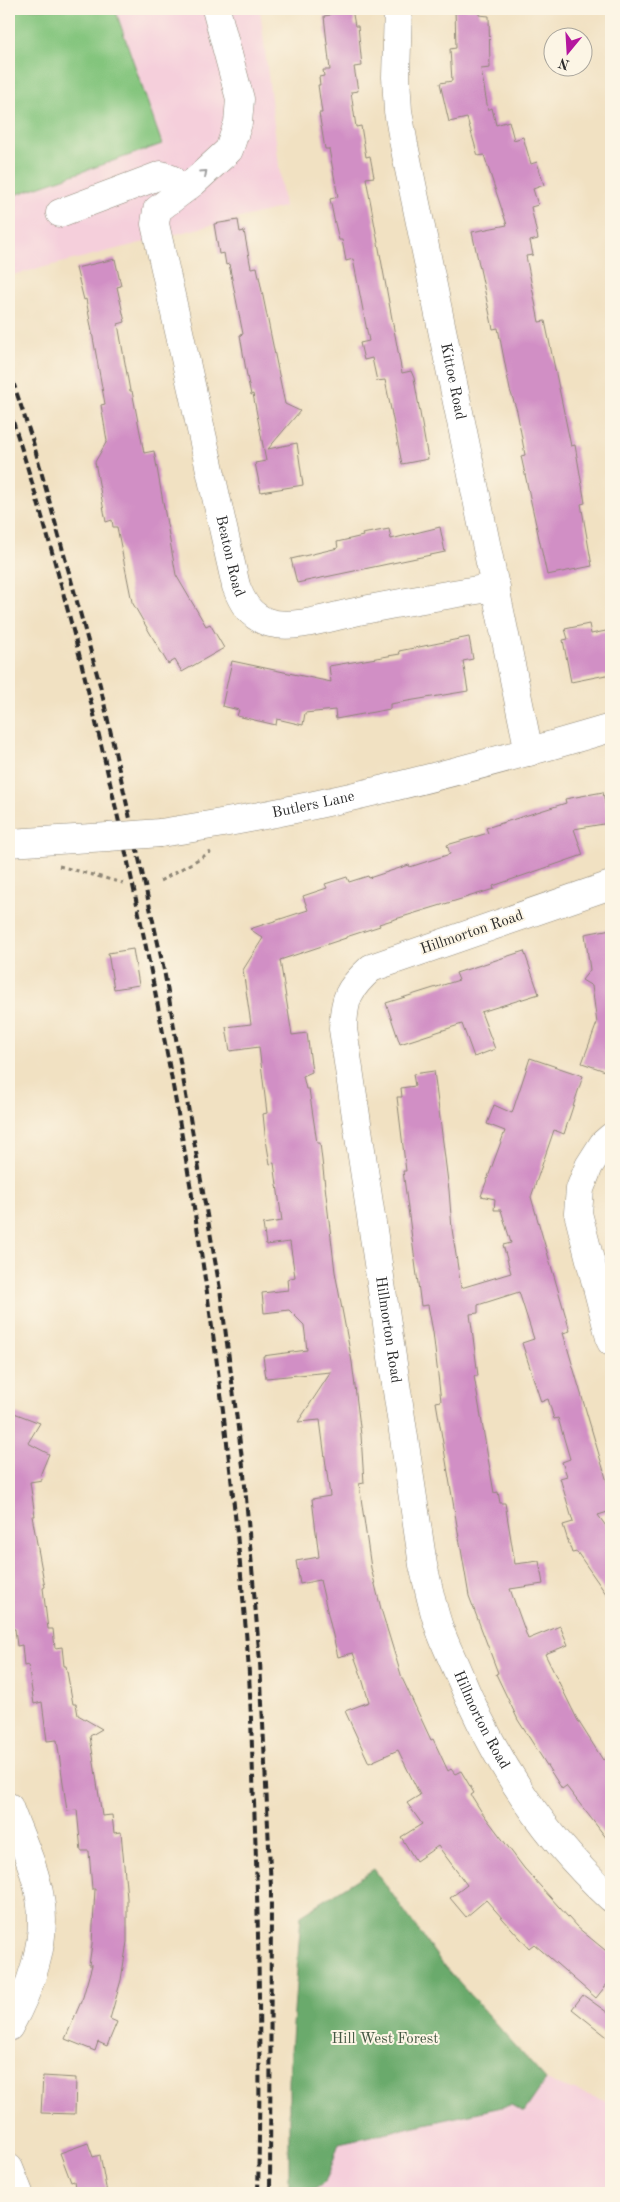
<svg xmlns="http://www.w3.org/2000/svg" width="620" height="2202" viewBox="0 0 620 2202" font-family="'Old Standard TT',serif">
	<rect width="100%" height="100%" fill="#fcf5e5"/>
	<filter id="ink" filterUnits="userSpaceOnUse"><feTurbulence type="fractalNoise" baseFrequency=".02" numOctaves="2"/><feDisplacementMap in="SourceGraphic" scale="10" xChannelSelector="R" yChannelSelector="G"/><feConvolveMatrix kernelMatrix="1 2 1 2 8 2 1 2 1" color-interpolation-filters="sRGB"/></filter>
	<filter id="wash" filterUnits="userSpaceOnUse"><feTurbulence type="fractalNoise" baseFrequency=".0096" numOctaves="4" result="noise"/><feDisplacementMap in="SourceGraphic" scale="20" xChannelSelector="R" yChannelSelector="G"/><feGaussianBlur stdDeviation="1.12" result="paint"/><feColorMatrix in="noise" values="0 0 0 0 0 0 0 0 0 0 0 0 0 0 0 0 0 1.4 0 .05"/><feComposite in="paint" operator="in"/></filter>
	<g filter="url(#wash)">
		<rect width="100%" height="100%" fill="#f1e1c2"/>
		<g fill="#f5cfdb">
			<polygon points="9,9 260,9 284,207 9,276"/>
			<polygon points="374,1869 444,1966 546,2080 611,2103 611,2193 289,2193 289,2081 301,1915"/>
		</g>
		<polygon fill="#83c57d" stroke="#577854" points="9,9 115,9 162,144 9,197"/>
		<path fill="#6aaa6c" stroke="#4a6a4c" d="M 374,1869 L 444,1966 L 546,2080 L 524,2112 L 511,2105 L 339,2143 C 327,2176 331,2193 289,2193 L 289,2081 L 301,1915 Z"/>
		<g id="blocks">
			<g fill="#d18fc5">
				<polygon points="329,9 352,9 355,26 358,26 362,66 354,67 358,91 351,92 356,127 361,126 366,157 370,156 374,177 366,178 402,373 411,371 414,378 428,459 402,464 385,380 377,381 372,358 364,360 360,343 369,341 353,259 346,261 342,240 339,240 334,219 330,199 338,197 329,149 325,149 319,113 322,113 318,85 320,85 319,77 324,76 323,70 330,70 324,16 330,15"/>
				<polygon points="455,9 479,9 479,15 489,16 490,68 481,69 488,110 492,108 496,125 509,121 514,140 523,137 531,164 537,162 544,185 533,189 538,205 531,207 538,239 530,241 533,255 526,256 539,322 545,321 571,446 575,445 585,503 581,504 592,566 547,575 521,456 525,455 517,411 510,390 498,328 493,329 472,232 507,225 484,155 478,156 467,118 449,122 440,83 452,81 450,49 456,48"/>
				<polygon points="238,220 240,232 244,231 251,268 257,267 285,404 300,411 268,449 297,443 303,485 261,492 255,463 266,461 253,394 251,395 247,376 240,335 243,334 229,264 226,265 224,253 219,254 214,224"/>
				<polygon points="115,259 121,286 117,287 125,322 118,324 130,391 132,391 144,453 154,451 176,575 206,626 210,624 224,648 182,672 175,660 168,664 132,602 117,527 113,527 112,520 106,522 95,462 107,441 101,405 105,404 86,299 84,300 76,268"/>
				<polygon points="440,527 445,552 297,583 291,559 338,548 337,542 363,536 362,534 389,529 391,539"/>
				<polygon points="589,624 591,634 611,630 611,674 571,682 563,640 568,639 565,629"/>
				<polygon points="469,637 473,659 463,661 468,691 390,704 390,709 336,719 335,710 305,713 303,725 277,719 276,725 237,716 239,710 222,706 232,661 331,682 329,666 400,654 399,651"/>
				<polygon points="603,792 609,823 574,829 583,855 493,886 494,889 379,924 380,926 346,937 346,938 280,960 292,1035 307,1033 312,1072 303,1076 306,1089 309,1089 317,1143 320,1143 335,1272 352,1362 361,1435 364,1483 359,1484 371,1568 381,1609 402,1678 431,1740 433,1739 448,1771 451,1769 455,1774 461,1771 474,1793 471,1795 481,1811 524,1868 577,1927 611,1955 611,1979 596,1998 534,1944 529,1948 486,1900 466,1917 450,1898 467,1885 438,1846 416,1861 401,1837 422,1824 407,1803 420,1795 398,1750 369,1763 345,1711 369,1702 361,1675 353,1653 338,1657 320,1580 300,1584 296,1561 319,1557 312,1499 330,1496 320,1420 298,1422 331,1372 266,1378 263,1356 307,1350 304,1325 289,1310 264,1313 262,1293 288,1290 287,1279 295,1277 290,1242 266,1245 263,1224 282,1221 274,1163 270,1164 265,1134 263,1114 267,1113 259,1047 230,1051 226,1027 251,1024 243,970 263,938 250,929 308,910 303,896 327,888 325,884 347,877 349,882 368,876 369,878 409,865 410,867 450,854 447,845 488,833 486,828 566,803 565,799"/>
				<polygon points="611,929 611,1073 582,1063 597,1023 592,986 582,980 590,970 585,934"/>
				<polygon points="133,949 139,985 114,989 108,953"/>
				<polygon points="524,951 539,994 481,1012 495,1049 474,1057 462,1024 400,1044 386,1003 459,980 456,973"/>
				<polygon points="530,1058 583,1076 564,1134 554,1130 531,1197 570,1331 563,1333 608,1485 611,1484 611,1511 598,1515 611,1533 611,1601 577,1552 572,1553 563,1525 573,1522 560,1478 567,1476 562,1462 570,1459 558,1418 554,1419 548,1399 541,1402 522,1343 534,1339 519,1292 478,1305 478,1313 470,1314 477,1368 478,1376 474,1376 494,1493 498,1492 500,1503 505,1503 515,1564 539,1561 543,1584 510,1589 528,1639 560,1626 568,1645 545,1654 577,1719 603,1760 611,1753 611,1844 566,1786 562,1789 518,1720 496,1674 498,1673 469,1596 436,1402 441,1401 433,1332 428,1305 421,1306 403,1171 406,1171 397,1097 402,1097 401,1088 415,1086 413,1074 434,1071 449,1190 452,1229 461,1288 511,1273 503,1245 511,1243 501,1210 494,1210 495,1199 481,1196 505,1131 487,1124 494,1105 512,1113"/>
				<polygon points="9,1411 40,1423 28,1443 49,1454 41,1473 42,1480 30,1482 35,1516 32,1516 45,1587 43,1588 48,1629 53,1629 55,1648 62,1647 64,1666 66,1666 73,1704 76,1704 78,1715 102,1729 90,1736 102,1816 112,1815 114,1833 121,1832 127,1898 127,1942 121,1980 110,2019 117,2022 107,2046 98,2042 95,2051 65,2039 83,1997 92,1965 89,1965 92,1944 95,1889 92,1889 89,1851 81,1851 77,1810 67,1811 57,1740 47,1741 42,1702 34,1704 28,1665 24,1666 22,1645 17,1646 15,1629 9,1629"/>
				<polygon points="583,1995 611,2015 611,2040 572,2009"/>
				<polygon points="43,2076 76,2078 75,2114 41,2113"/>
				<polygon points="88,2143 93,2157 100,2155 107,2193 76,2193 74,2181 71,2182 60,2153"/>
			</g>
		</g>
	</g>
	<g filter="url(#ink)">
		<use href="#blocks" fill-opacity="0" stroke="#8e8676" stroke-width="1"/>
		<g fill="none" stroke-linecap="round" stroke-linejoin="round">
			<g stroke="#8e8676" stroke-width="29">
				<g id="minor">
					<path id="s1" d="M 216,9 L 240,99 L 238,123 L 229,150 L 194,182 L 157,210 L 155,224 L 236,586 C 242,602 249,615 267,622 C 294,631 336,615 364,610 C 408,601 452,594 496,587"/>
					<path id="s2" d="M 398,9 L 396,77 L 398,111 L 404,145 L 529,752"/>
					<polyline points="60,213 161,175 171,179 182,191"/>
					<path id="s3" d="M 160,833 C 311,811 465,771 611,728"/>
					<polyline points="9,843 108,837"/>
					<path id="s4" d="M 611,885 L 371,968 C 348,989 344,998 343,1029 L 423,1565 C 428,1585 432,1607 439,1627 C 444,1642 451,1656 457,1670 C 492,1756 542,1835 611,1898"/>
					<polyline points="611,1137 603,1144 589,1166 580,1189 578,1213 611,1342"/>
					<path d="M 9,1807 C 20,1837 35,1867 40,1898 C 48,1941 30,1990 9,2027"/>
					<polyline points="9,2168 19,2193"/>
				</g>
			</g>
			<g stroke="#8e8676" stroke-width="3" stroke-dasharray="4 4" stroke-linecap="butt">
				<polyline points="59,866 123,883"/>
				<polyline points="160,881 211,852"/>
			</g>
			<use href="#minor" stroke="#fff" stroke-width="28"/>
			<g stroke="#2b2b2b" stroke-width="4" stroke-dasharray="8 4" stroke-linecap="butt">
				<polyline points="9,370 33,442 100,685 164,970 220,1289 244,1474 260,1662 271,1888 270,2193"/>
				<path d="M 9,409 C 56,553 92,701 125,849 C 184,1115 227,1385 248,1657 C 251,1705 252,1754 254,1802 C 259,1932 261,2063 258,2193"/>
			</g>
			<g stroke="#8e8676" stroke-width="29" stroke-linecap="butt">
				<polyline id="minor-bridge" points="108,837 160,833"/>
			</g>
			<use href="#minor-bridge" stroke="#fff" stroke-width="28"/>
		</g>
		<defs><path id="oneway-chevron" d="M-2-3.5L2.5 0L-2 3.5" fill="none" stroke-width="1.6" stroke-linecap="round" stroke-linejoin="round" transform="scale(1.25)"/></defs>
		<use stroke="#a0a0a0" href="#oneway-chevron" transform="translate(204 173) rotate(-42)"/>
	</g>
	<g text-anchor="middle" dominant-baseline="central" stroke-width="4" stroke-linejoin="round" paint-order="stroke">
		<g font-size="15" fill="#2b2b2b" stroke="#fcf5e5">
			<text stroke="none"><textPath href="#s2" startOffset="378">Kittoe Road</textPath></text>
			<text stroke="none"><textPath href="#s1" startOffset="594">Beaton Road</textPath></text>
			<text stroke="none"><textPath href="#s3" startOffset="156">Butlers Lane</textPath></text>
			<text transform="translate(472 933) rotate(-19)">Hillmorton Road</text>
			<text stroke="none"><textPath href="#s4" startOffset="628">Hillmorton Road</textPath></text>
			<text stroke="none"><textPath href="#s4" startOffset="1032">Hillmorton Road</textPath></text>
		</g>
		<g font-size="15" fill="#455944" stroke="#fcf5e5">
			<text x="385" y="2039">Hill West Forest</text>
		</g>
	</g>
	<rect width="620" height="2202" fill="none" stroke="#fcf5e5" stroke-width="30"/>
	<g transform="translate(568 52) rotate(198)"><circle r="24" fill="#fcf5e5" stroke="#a8a49b"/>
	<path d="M0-4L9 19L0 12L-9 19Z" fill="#b5179e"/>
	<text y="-8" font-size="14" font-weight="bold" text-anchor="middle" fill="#2b2b2b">N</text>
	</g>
</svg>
